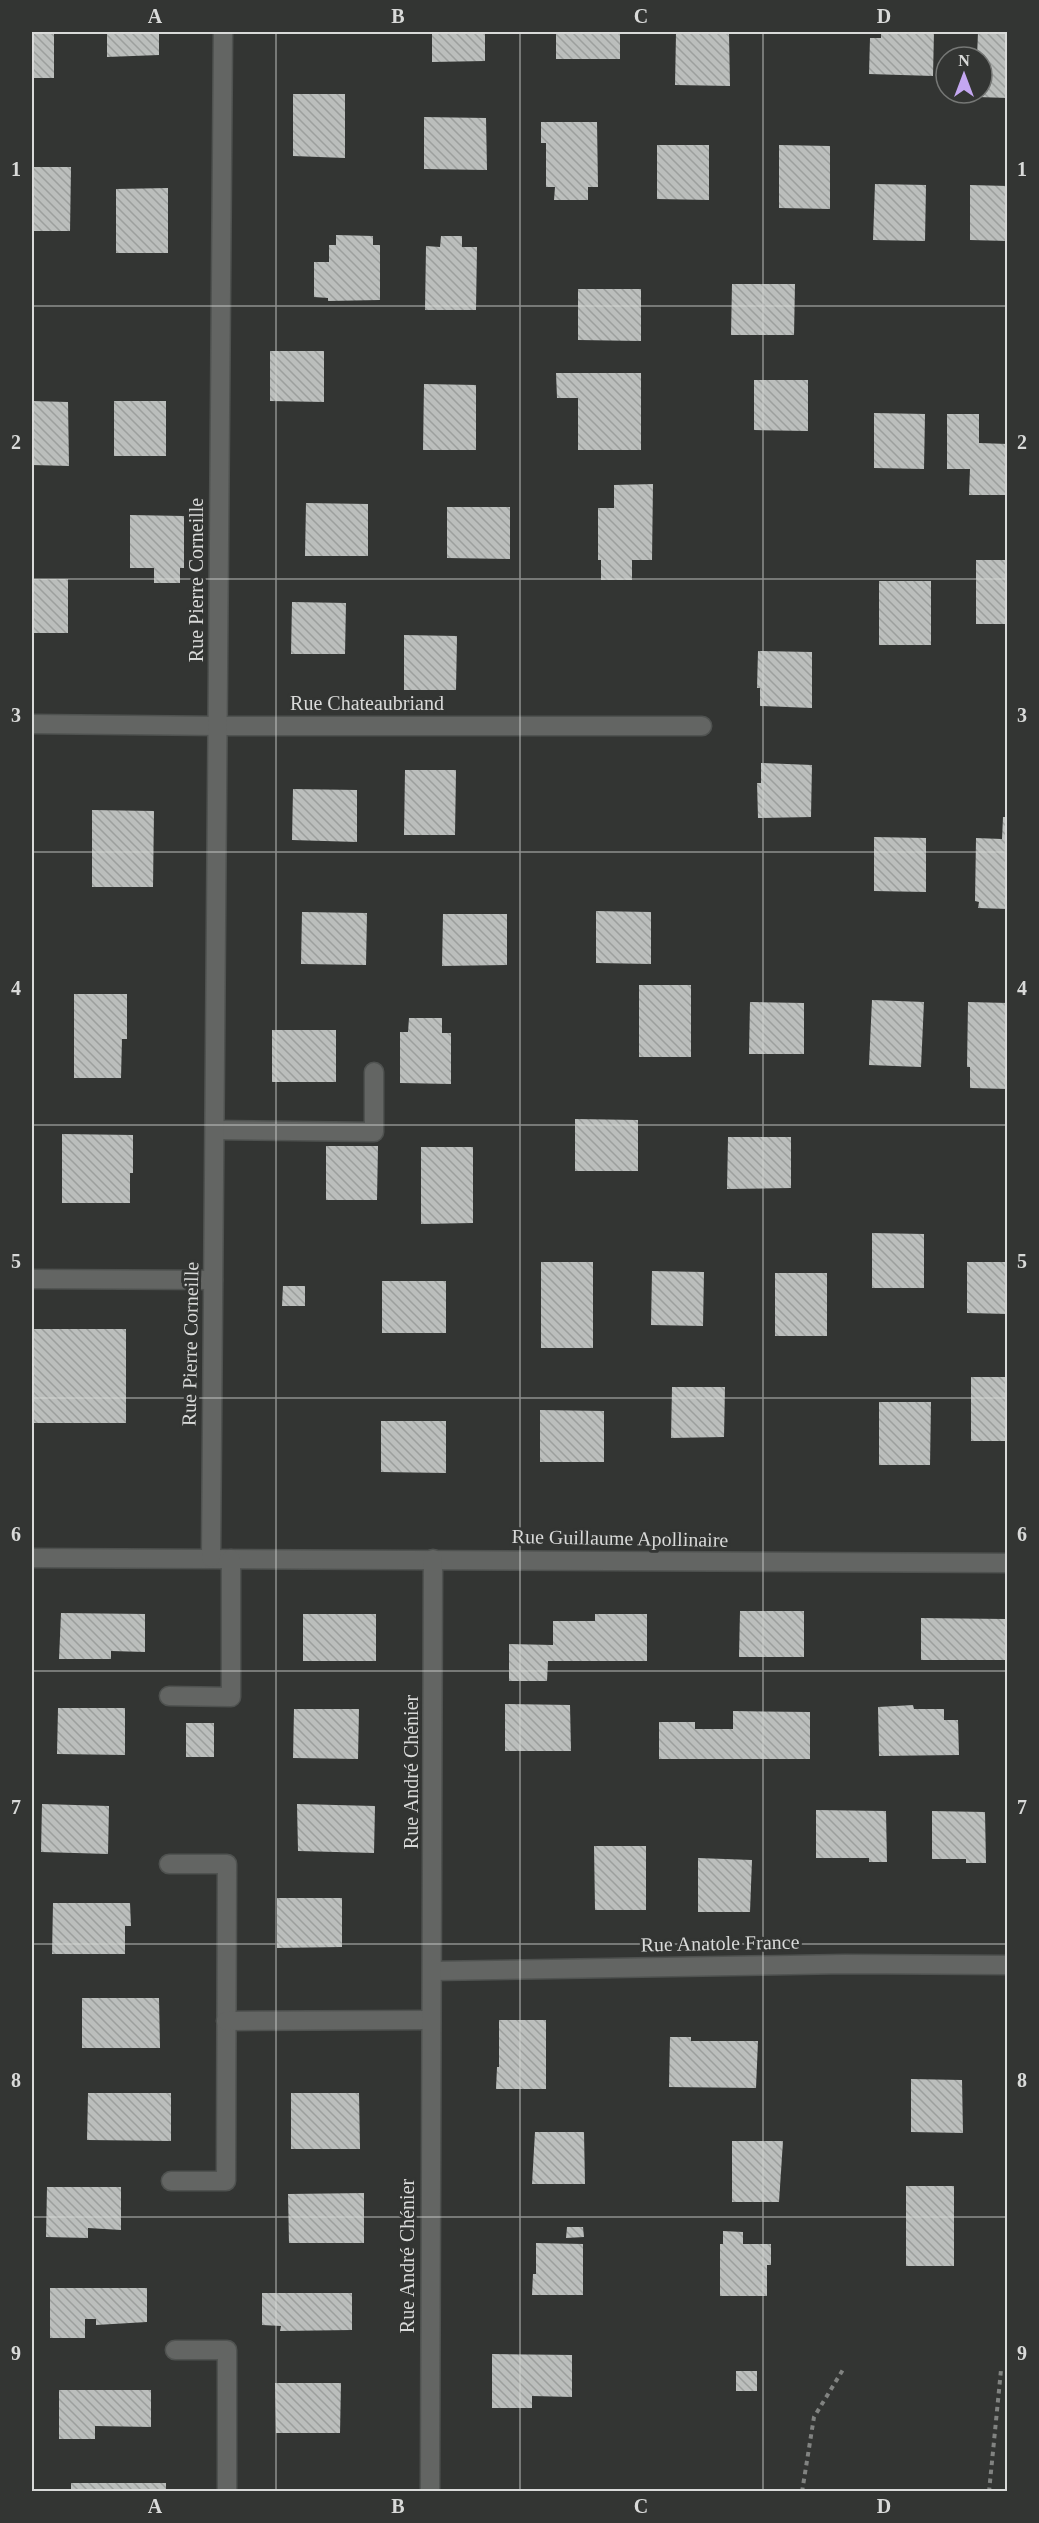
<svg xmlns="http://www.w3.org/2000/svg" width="1039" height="2523" viewBox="0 0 1039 2523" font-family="Georgia,serif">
	<defs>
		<pattern id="building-back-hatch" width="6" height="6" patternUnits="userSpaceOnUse" patternTransform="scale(1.5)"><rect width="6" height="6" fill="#bbbebc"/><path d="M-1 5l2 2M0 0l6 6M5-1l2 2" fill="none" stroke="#9c9f9d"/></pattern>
	</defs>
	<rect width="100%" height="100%" fill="#333533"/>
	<g fill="url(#building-back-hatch)">
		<rect x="32" y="32" width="22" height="46"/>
		<polygon points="107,32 159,32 159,55 107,57"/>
		<polygon points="432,32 485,32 485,61 432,62"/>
		<rect x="556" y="32" width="64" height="27"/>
		<polygon points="881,32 934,32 933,76 869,74 870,38 881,38"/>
		<polygon points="978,32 1008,33 1008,98 977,97 977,93 982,93 982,57 977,57"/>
		<polygon points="676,33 729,33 730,86 675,85"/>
		<polygon points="293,94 345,94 345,158 293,156"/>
		<polygon points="424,117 486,118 487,170 424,169"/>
		<polygon points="541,122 597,122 598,187 588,187 588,200 554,200 555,187 546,187 546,143 541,143"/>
		<polygon points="657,145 709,145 709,200 657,199"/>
		<polygon points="779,145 830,146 830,209 779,208"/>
		<polygon points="32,167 71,167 70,231 32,231"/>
		<polygon points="875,184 926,185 925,241 873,240"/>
		<polygon points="970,185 1008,186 1008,241 970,240"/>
		<polygon points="168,188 168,253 116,253 116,189"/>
		<polygon points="336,235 373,236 373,245 380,245 380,300 328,301 328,298 314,297 314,262 329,262 329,245 336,245"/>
		<polygon points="441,236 462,236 462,247 477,247 476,310 425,310 426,246 440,247"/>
		<polygon points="732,284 795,284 794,335 731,335"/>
		<polygon points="578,289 641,289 641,341 578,340"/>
		<polygon points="270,351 324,351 324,402 270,401"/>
		<polygon points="556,373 641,373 641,450 578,450 578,398 557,398"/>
		<polygon points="754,380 808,380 808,431 754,430"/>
		<polygon points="424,384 476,385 476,450 423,450"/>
		<polygon points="32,401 68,402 69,466 32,465"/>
		<rect x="114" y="401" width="52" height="55"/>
		<polygon points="874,413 925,414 924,469 874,468"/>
		<polygon points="947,414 979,414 979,443 1008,444 1008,495 969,495 970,469 947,469"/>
		<polygon points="653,484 652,560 632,560 632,580 601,580 601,560 598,560 598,508 614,508 614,485"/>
		<polygon points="306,503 368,504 368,556 305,556"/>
		<polygon points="447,507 510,507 510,559 447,558"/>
		<polygon points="130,515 184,516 184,568 180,568 180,583 154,583 154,568 130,568"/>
		<rect x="976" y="560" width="32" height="64"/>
		<rect x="32" y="579" width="36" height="54"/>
		<rect x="879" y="581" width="52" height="64"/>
		<polygon points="292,602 346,603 345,654 291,654"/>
		<polygon points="404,635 457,636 456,690 404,690"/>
		<polygon points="758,651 812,652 812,708 760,706 760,688 757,688"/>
		<polygon points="761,763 812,765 811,817 758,818 757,783 761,783"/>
		<polygon points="405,770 456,770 455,835 404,835"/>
		<polygon points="293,789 357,790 357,842 292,840"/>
		<polygon points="92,810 154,811 153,887 92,887"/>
		<polygon points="1003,817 1008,817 1008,909 978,908 979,902 975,901 976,838 1002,839"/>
		<polygon points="874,837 926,838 926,892 874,891"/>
		<polygon points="596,911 651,912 651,964 596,963"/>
		<polygon points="302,912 367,913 366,965 301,964"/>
		<polygon points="443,914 507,914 507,965 442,966"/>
		<rect x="639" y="985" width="52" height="72"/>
		<polygon points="74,994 127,994 127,1039 122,1039 121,1078 74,1078"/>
		<polygon points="872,1000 924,1002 921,1067 869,1065"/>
		<polygon points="750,1002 804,1003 804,1054 749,1054"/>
		<polygon points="968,1002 1008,1003 1008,1089 970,1088 970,1067 967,1067"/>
		<polygon points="409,1018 442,1018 442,1033 451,1033 451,1084 400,1083 400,1032 408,1032"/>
		<rect x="272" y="1030" width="64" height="52"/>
		<polygon points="575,1119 638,1120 638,1171 575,1171"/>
		<polygon points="62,1134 133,1135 133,1173 130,1173 130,1203 62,1203"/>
		<polygon points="728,1137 791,1137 791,1188 727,1189"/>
		<polygon points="326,1146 378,1146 377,1200 326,1200"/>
		<polygon points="421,1147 473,1147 473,1223 421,1224"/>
		<polygon points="872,1233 924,1234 924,1288 872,1288"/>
		<rect x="541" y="1262" width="52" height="86"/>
		<polygon points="967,1262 1008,1262 1008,1314 967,1313"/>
		<polygon points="652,1271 704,1272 703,1326 651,1325"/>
		<rect x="775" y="1273" width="52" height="63"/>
		<rect x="382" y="1281" width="64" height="52"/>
		<polygon points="283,1286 305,1286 305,1306 282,1306"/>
		<rect x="32" y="1329" width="94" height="94"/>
		<rect x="971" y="1377" width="37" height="64"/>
		<polygon points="672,1387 725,1387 724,1437 671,1438"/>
		<polygon points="879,1402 931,1402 930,1465 879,1465"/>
		<polygon points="540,1410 604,1411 604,1462 540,1462"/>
		<polygon points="381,1421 446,1421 446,1473 381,1472"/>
		<polygon points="740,1611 804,1611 804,1657 739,1657"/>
		<polygon points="61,1613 145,1614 145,1652 111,1651 111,1659 59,1659"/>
		<rect x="303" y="1614" width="73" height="47"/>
		<polygon points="595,1614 647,1614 647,1661 548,1661 547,1681 509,1681 509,1644 553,1645 553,1621 595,1621"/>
		<polygon points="921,1618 1005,1619 1005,1660 921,1660"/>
		<polygon points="505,1704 570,1705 571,1751 505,1751"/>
		<polygon points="913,1705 914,1709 944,1709 944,1720 958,1720 959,1755 879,1756 878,1707"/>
		<polygon points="58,1708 125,1708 125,1755 57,1754"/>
		<polygon points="294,1709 359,1709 358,1759 293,1758"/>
		<polygon points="733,1711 810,1712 810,1759 659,1759 659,1722 695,1722 695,1729 733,1729"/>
		<rect x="186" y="1723" width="28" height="34"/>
		<polygon points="42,1804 109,1806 108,1854 41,1852"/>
		<polygon points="297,1804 375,1806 374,1853 298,1851"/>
		<polygon points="816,1810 886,1811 887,1862 869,1862 869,1858 816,1858"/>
		<polygon points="932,1811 985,1812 986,1863 966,1863 966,1859 932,1859"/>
		<polygon points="594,1846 646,1846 646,1910 595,1910"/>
		<polygon points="698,1858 752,1860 750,1912 698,1912"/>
		<polygon points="277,1898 342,1898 342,1947 277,1948"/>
		<polygon points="53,1903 130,1903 131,1926 125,1926 125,1954 52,1954"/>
		<polygon points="82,1998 159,1998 160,2048 82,2048"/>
		<polygon points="499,2020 546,2020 546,2089 496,2089 497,2067 499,2067"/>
		<polygon points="670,2037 691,2037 691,2041 758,2041 756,2088 669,2087"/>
		<polygon points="911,2079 962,2080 963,2133 911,2132"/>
		<polygon points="88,2093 171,2093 171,2141 87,2140"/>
		<polygon points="291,2093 359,2093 360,2149 291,2149"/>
		<polygon points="535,2132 584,2132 585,2184 532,2184"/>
		<polygon points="732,2141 783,2141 779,2202 732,2202"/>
		<rect x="906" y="2186" width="48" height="80"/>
		<polygon points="47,2187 121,2187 121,2230 88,2228 88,2238 46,2237"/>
		<polygon points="364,2193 364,2243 289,2243 288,2194"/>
		<polygon points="567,2227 583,2227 584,2237 566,2238"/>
		<polygon points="723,2231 743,2232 743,2244 771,2244 771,2265 767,2265 767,2296 720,2296 720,2244 723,2244"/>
		<polygon points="536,2243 583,2244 583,2295 532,2295 533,2274 536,2274"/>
		<polygon points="50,2288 147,2288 147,2322 96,2325 96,2319 85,2319 85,2338 50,2338"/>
		<polygon points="262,2293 352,2293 352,2330 280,2331 281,2326 262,2325"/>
		<polygon points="492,2354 572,2355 572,2397 532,2396 532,2408 492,2408"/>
		<rect x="736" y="2371" width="21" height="20"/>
		<polygon points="275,2383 341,2383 340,2433 276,2433"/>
		<polygon points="59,2390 151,2390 151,2427 95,2426 95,2439 59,2439"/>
		<rect x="71" y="2483" width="95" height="9"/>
	</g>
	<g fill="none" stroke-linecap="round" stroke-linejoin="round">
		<g stroke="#4f5250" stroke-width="21">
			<g id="minor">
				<polyline points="32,724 218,726 702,726"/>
				<polyline points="215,1130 374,1132 374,1072"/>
				<polyline points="32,1279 213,1280"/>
				<polyline points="32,1558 1008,1563"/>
				<polyline points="211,1558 223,32"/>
				<polyline points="169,1696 231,1697 231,1559"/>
				<polyline points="169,1864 227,1864 226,2181 171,2181"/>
				<polyline points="433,1971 845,1964 1008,1965"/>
				<polyline points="226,2021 430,2020"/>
				<polyline points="175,2350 227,2350 227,2492"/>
				<polyline points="430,2492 433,1559"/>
			</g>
		</g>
		<g stroke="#818381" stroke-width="4" stroke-dasharray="4.5 4.5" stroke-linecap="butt">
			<polyline points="802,2492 814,2417 844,2368"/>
			<polyline points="989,2492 1001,2370"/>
		</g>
		<use href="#minor" stroke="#636563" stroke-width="18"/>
	</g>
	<path fill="none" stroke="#d9dad9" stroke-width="1.5" stroke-opacity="0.55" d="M 276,32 L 276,2492M 520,32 L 520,2492M 763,32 L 763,2492M 32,306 L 1008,306M 32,579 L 1008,579M 32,852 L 1008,852M 32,1125 L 1008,1125M 32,1398 L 1008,1398M 32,1671 L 1008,1671M 32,1944 L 1008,1944M 32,2217 L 1008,2217"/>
	<g text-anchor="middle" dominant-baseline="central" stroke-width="6" stroke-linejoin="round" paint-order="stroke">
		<g font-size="20" fill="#d9dad9" stroke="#333533">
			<text transform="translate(196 580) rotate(-90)">Rue Pierre Corneille</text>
			<text x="367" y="703">Rue Chateaubriand</text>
			<text transform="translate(190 1344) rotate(-89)">Rue Pierre Corneille</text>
			<text transform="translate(620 1538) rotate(1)">Rue Guillaume Apollinaire</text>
			<text transform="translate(411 1772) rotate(-90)">Rue André Chénier</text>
			<text transform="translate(720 1943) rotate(-1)">Rue Anatole France</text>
			<text transform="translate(407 2256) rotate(-90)">Rue André Chénier</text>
		</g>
	</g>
	<rect width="1039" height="2523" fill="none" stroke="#333533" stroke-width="66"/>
	<g transform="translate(964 75)"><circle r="28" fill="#333533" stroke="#757775" stroke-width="1.5"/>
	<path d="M0-4.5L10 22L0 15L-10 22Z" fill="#c4a7f1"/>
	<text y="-9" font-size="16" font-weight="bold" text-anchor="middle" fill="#d9dad9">N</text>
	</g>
	<rect x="33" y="33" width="973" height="2457" fill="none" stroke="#d9dad9" stroke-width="2"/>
	<g font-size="20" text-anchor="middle" font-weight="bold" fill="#d9dad9">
		<text x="155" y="23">A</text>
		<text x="398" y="23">B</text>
		<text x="641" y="23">C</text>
		<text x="884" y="23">D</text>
		<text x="16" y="176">1</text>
		<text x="1022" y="176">1</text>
		<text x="16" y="449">2</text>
		<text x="1022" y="449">2</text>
		<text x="16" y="722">3</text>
		<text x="1022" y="722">3</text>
		<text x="16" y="995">4</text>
		<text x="1022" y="995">4</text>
		<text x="16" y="1268">5</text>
		<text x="1022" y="1268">5</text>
		<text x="16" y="1541">6</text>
		<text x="1022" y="1541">6</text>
		<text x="16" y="1814">7</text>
		<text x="1022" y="1814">7</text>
		<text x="16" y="2087">8</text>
		<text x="1022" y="2087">8</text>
		<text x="16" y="2360">9</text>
		<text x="1022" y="2360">9</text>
		<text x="155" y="2513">A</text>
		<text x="398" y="2513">B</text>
		<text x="641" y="2513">C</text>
		<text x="884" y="2513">D</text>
	</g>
</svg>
